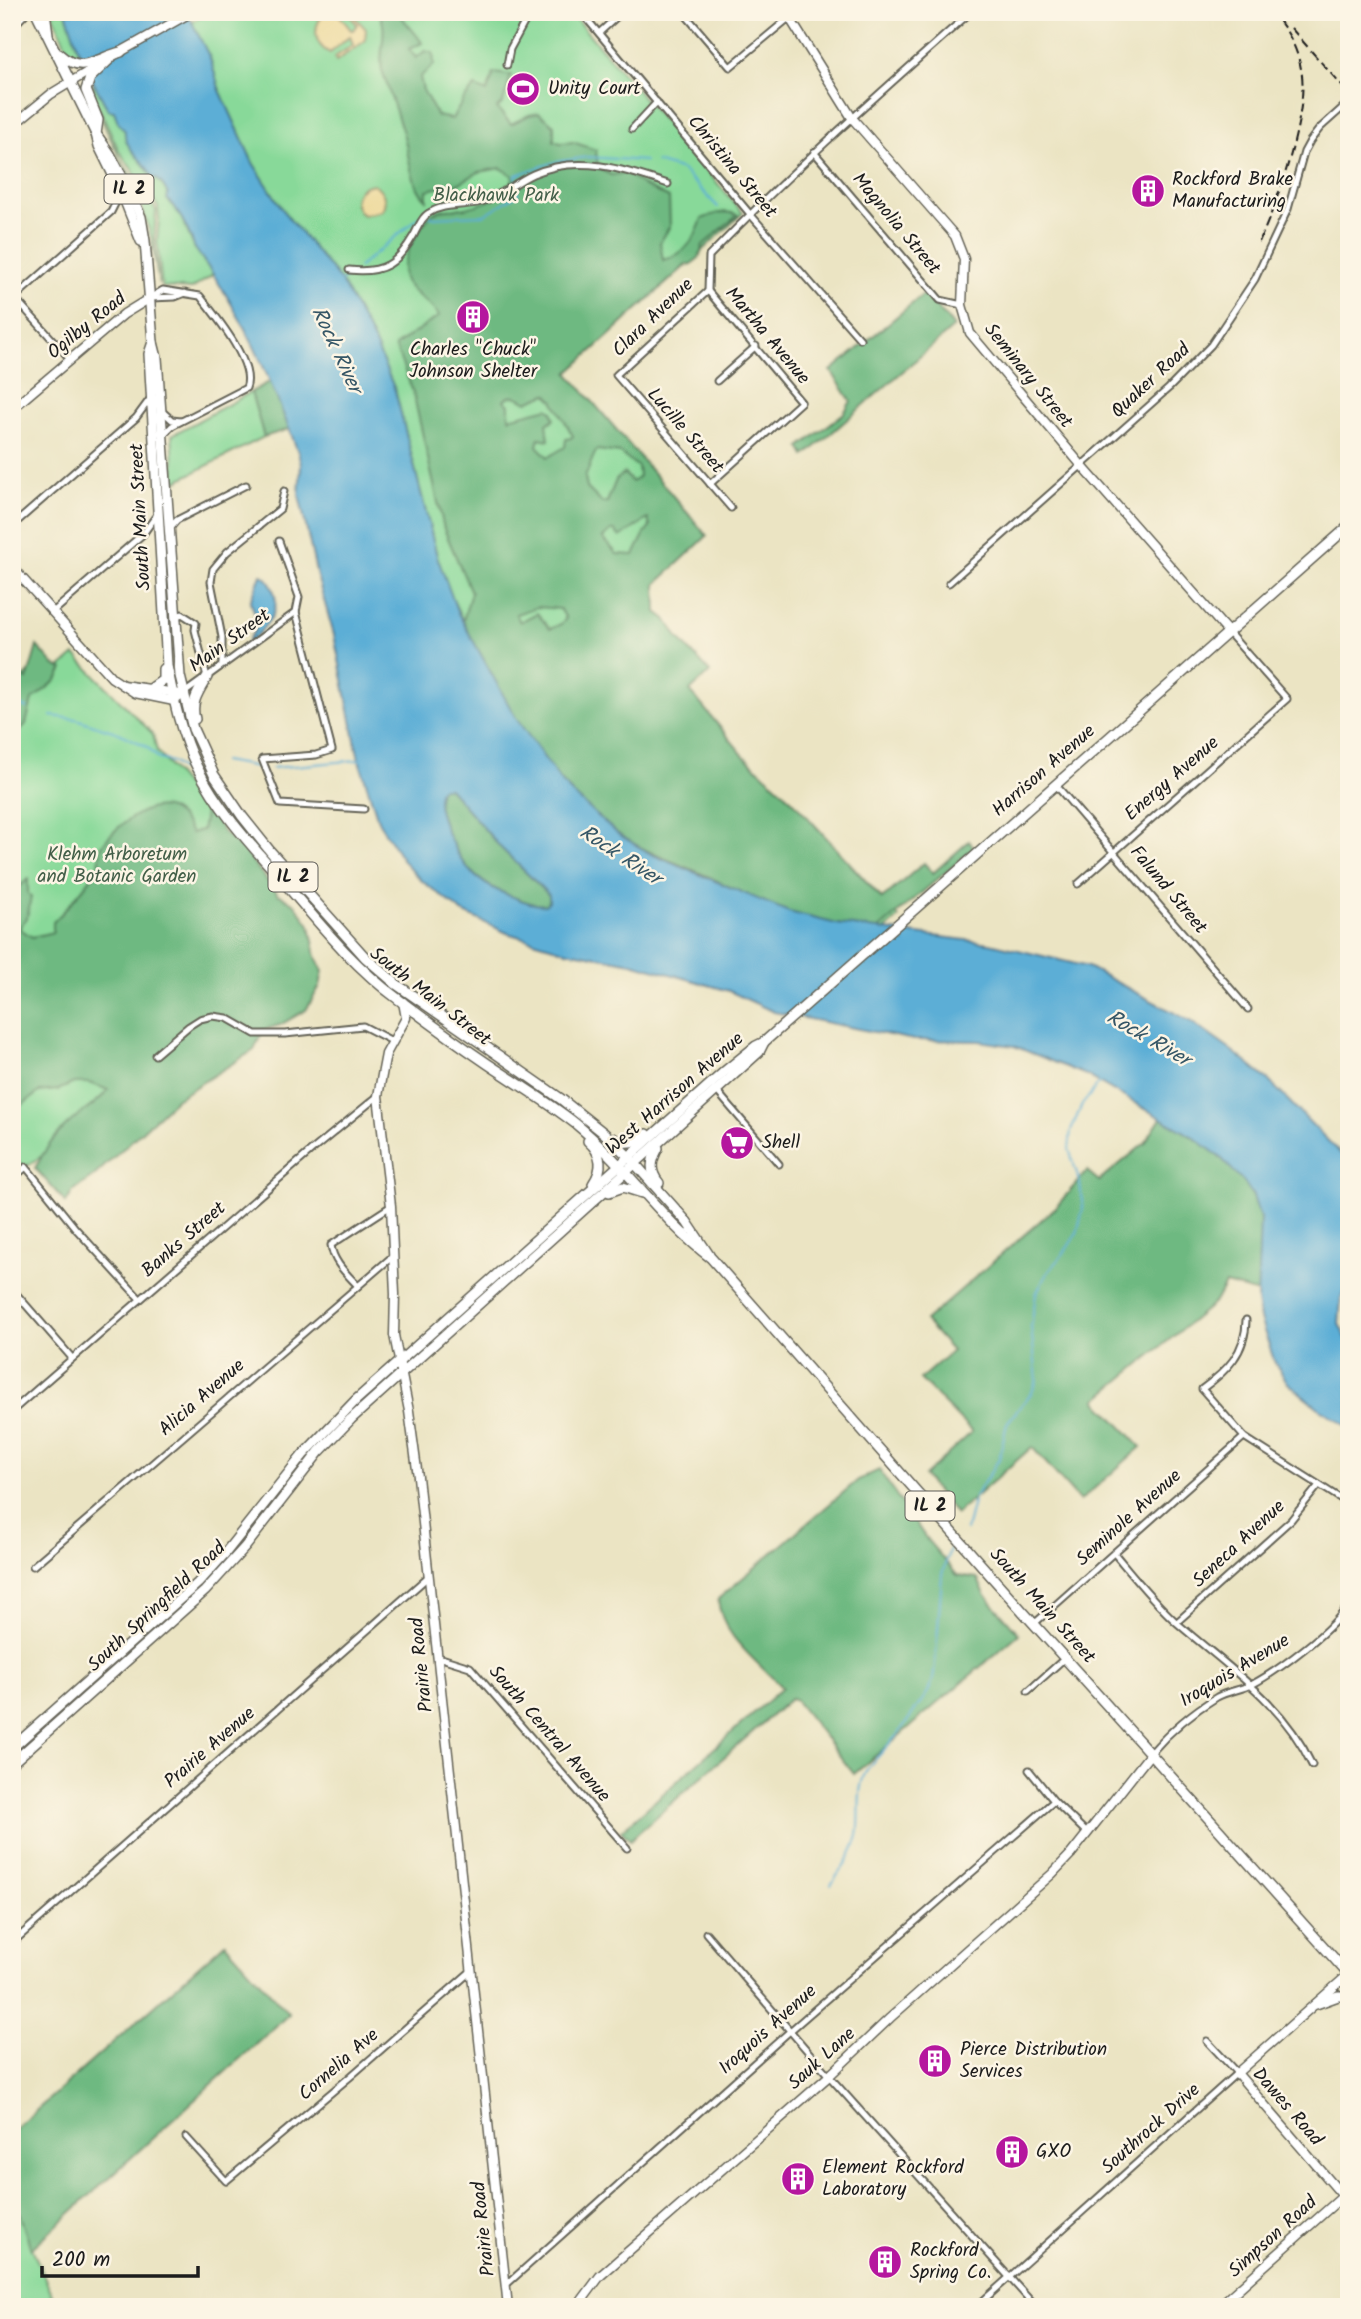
<svg xmlns="http://www.w3.org/2000/svg" width="1361" height="2319" viewBox="0 0 1361 2319" font-family="Kalam,sans-serif">
	<rect width="100%" height="100%" fill="#fcf5e5"/>
	<filter id="ink" filterUnits="userSpaceOnUse"><feTurbulence type="fractalNoise" baseFrequency=".0143" numOctaves="2"/><feDisplacementMap in="SourceGraphic" scale="14" xChannelSelector="R" yChannelSelector="G"/><feConvolveMatrix kernelMatrix="1 2 1 2 8 2 1 2 1" color-interpolation-filters="sRGB"/></filter>
	<filter id="wash" filterUnits="userSpaceOnUse"><feTurbulence type="fractalNoise" baseFrequency=".00686" numOctaves="4" result="noise"/><feDisplacementMap in="SourceGraphic" scale="28" xChannelSelector="R" yChannelSelector="G"/><feGaussianBlur stdDeviation="1.57" result="paint"/><feColorMatrix in="noise" values="0 0 0 0 0 0 0 0 0 0 0 0 0 0 0 0 0 1.4 0 .05"/><feComposite in="paint" operator="in"/></filter>
	<g filter="url(#wash)">
		<rect width="100%" height="100%" fill="#ebe4c3"/>
		<g fill="#88d999" stroke="#527a5a" stroke-width="2">
			<polygon points="52,12 66,12 82,61 70,56"/>
			<polygon points="208,12 570,12 743,213 568,373 707,536 591,645 792,800 899,917 884,931 815,920 733,889 646,851 516,718 476,649 447,587 437,556 395,390 374,341 341,281 287,216 253,163 219,88 210,58 191,23"/>
			<path d="M 93,81 L 105,104 L 109,110 L 114,111 L 118,122 L 125,131 C 123,148 146,162 152,177 L 158,178 L 169,195 L 167,199 L 179,212 L 195,249 L 202,255 L 204,262 L 214,274 L 192,289 L 162,287 L 157,240 L 159,219 L 158,207 L 119,151 L 92,92 Z"/>
			<polygon points="94,103 121,161 156,210 154,239 159,284 151,237 141,204"/>
			<polygon points="251,392 264,437 175,482 172,435"/>
			<polygon points="75,655 153,734 157,751 261,879 155,1093 60,1177 40,1157 29,1165 22,1166 12,1156 12,676 23,677 41,665 51,676"/>
			<path d="M 12,2191 C 25,2231 39,2270 59,2307 L 12,2307 Z"/>
		</g>
		<g fill="#6eb981" stroke="#456a4e" stroke-width="2" fill-rule="evenodd">
			<path d="M 378,12 L 399,12 C 406,25 416,32 422,43 L 409,49 L 416,58 L 425,51 L 433,53 L 434,65 L 420,77 L 423,90 L 437,116 L 452,119 L 464,99 L 475,87 L 487,92 L 494,73 L 511,75 L 503,103 L 497,108 L 511,124 L 529,115 L 539,113 L 554,125 L 554,141 L 561,143 L 573,142 L 596,150 L 598,168 L 611,175 L 626,173 L 644,186 L 669,198 L 670,226 L 660,243 L 663,260 C 685,255 695,239 702,219 C 713,214 726,209 738,215 L 703,245 L 699,258 L 690,265 L 687,264 L 568,373 L 707,536 L 656,584 L 657,612 L 666,619 L 679,639 L 710,672 L 690,691 L 743,755 L 792,800 L 882,899 L 924,863 L 933,873 L 969,841 L 974,848 L 878,930 C 857,927 836,925 815,920 C 778,911 742,893 707,876 C 676,862 645,853 617,833 C 545,781 501,698 463,621 L 471,592 L 444,529 L 413,392 L 395,346 L 439,316 C 430,302 413,295 405,281 C 396,265 422,217 438,211 C 446,208 457,209 465,208 C 482,205 497,198 511,190 L 513,176 L 501,168 L 479,172 L 458,184 L 427,190 L 427,200 C 409,184 410,155 403,133 C 396,112 389,91 382,70 C 378,50 390,29 378,12 ZM 547,394 L 553,400 L 573,436 L 571,438 L 566,439 L 565,447 L 548,457 L 537,446 L 539,438 L 549,440 L 547,424 L 554,419 L 552,411 L 548,408 L 509,418 L 509,405 L 504,400 C 513,393 518,397 527,402 ZM 597,450 L 620,453 L 638,467 L 639,477 L 632,482 L 624,473 L 616,480 L 607,502 L 602,503 L 587,488 L 585,477 C 590,468 591,459 597,450 ZM 648,519 L 650,527 L 644,535 L 634,555 L 617,554 L 603,538 L 611,531 L 615,531 L 620,537 ZM 537,607 L 560,609 L 566,618 L 561,624 L 550,629 L 537,613 L 520,622 L 516,614 Z"/>
			<polygon points="925,293 954,327 805,456 800,447 844,413 851,401 831,371"/>
			<polygon points="271,381 289,429 264,437 251,392"/>
			<polygon points="37,646 54,665 63,669 57,680 32,700 26,724 12,739 12,669 27,680"/>
			<path d="M 198,784 L 223,832 L 245,852 L 278,894 L 295,904 L 310,925 L 316,957 L 323,971 L 320,986 L 306,1010 L 280,1025 L 263,1030 L 254,1050 L 176,1099 L 94,1176 L 73,1191 L 66,1203 L 35,1168 C 44,1151 54,1136 69,1123 C 84,1110 94,1107 108,1090 L 90,1083 L 74,1083 L 58,1090 L 39,1092 L 12,1113 L 13,870 L 20,886 L 28,879 L 28,893 L 31,897 L 27,918 L 19,928 L 32,937 L 53,932 L 53,922 C 63,913 93,878 98,867 C 101,861 99,853 102,846 C 112,829 148,800 169,809 C 179,813 187,824 191,833 L 202,830 L 205,813 Z"/>
			<path d="M 441,788 L 449,788 L 501,848 L 549,895 L 549,901 L 545,905 C 530,905 522,900 508,895 C 473,881 461,864 446,830 C 441,817 434,800 441,788 Z"/>
			<path d="M 1161,1118 C 1198,1139 1253,1172 1260,1218 C 1264,1242 1259,1270 1258,1293 L 1225,1284 L 1215,1302 L 1197,1317 L 1096,1400 L 1141,1447 L 1080,1501 L 1032,1447 L 956,1514 L 924,1476 L 972,1432 L 920,1379 L 952,1351 L 925,1321 L 1056,1207 L 1087,1171 L 1099,1181 L 1145,1143 Z"/>
			<path d="M 879,1470 L 928,1541 L 957,1575 L 977,1578 L 986,1596 L 1019,1634 L 854,1774 L 796,1701 L 790,1699 L 630,1840 L 621,1831 L 782,1688 C 758,1661 721,1637 718,1599 L 858,1480 Z"/>
			<polygon points="225,1943 289,2014 31,2249 12,2191 12,2132"/>
		</g>
		<g fill="#eeda9e" stroke="#857b5d" stroke-width="2">
			<path d="M 327,12 L 337,12 L 351,30 L 353,30 L 357,24 L 346,12 L 350,12 L 366,29 L 365,41 L 336,61 L 335,57 L 353,45 L 350,36 L 330,53 C 312,44 312,23 327,12 Z"/>
			<path d="M 374,184 C 383,190 388,201 382,211 L 363,215 C 349,202 355,186 374,184 Z"/>
		</g>
		<g fill="#5baed6" stroke="#3c6579" stroke-width="2" fill-rule="evenodd">
			<path d="M 66,12 L 187,12 L 210,58 L 219,88 L 253,163 L 287,216 L 341,281 L 374,341 L 395,390 L 437,556 L 458,613 L 516,718 L 562,783 L 574,795 L 618,834 L 651,854 L 789,912 L 837,924 L 990,943 L 1088,967 L 1190,1021 L 1235,1053 L 1268,1080 L 1349,1162 L 1349,1284 L 1341,1298 L 1339,1324 L 1349,1343 L 1349,1427 L 1320,1409 L 1288,1383 L 1275,1363 L 1260,1319 L 1257,1301 L 1260,1218 L 1253,1196 L 1244,1182 L 1220,1157 L 1192,1136 L 1086,1075 L 1014,1046 L 979,1041 L 914,1040 L 774,1012 L 729,991 L 632,963 L 567,951 L 507,933 L 462,912 L 421,880 L 404,862 L 379,823 L 359,760 L 334,635 L 317,576 L 299,495 L 301,465 L 298,452 C 270,378 243,313 196,250 C 195,249 192,242 192,240 C 185,224 179,211 167,199 L 168,195 C 164,186 161,180 152,177 C 146,161 123,149 125,131 L 118,122 L 114,111 L 109,110 L 105,104 L 82,61 ZM 441,788 L 449,788 L 501,848 L 549,895 L 549,901 L 545,905 C 530,905 521,900 508,895 C 472,881 461,864 446,830 C 441,817 434,800 441,788 Z"/>
			<path d="M 261,575 C 267,577 269,580 272,587 C 284,612 265,625 251,642 L 248,641 C 250,635 256,631 257,626 C 258,620 253,607 250,602 Z"/>
		</g>
		<g fill="none" stroke-linecap="round" stroke-linejoin="round">
			<g stroke="#5baed6" stroke-width="2">
				<polyline points="656,162 682,170 718,207"/>
				<polyline points="430,217 484,215 518,194 516,175 555,162 588,157 645,161"/>
				<polyline points="358,268 419,217"/>
				<polyline points="341,281 351,273"/>
				<polyline points="12,703 27,708"/>
				<polyline points="51,716 76,719 119,733 146,746 159,759 172,762 181,769 196,773"/>
				<polyline points="223,761 258,767"/>
				<polyline points="272,768 359,760"/>
				<polyline points="966,1530 974,1498 999,1459 1007,1423 1032,1392 1037,1380 1031,1327 1036,1294 1046,1275 1064,1253 1077,1233 1083,1209 1080,1183 1069,1149 1071,1130 1082,1105 1100,1082"/>
				<path d="M 831,1885 C 841,1869 854,1854 858,1835 C 862,1812 855,1791 867,1769 L 898,1734 L 928,1692 L 933,1680 L 936,1655 L 942,1574 L 951,1546"/>
			</g>
		</g>
	</g>
	<g filter="url(#ink)">
		<g fill="none" stroke-linecap="round" stroke-linejoin="round">
			<g stroke="#646256" stroke-width="9">
				<g id="street">
					<polyline points="581,12 750,214 860,339"/>
					<polyline points="683,12 730,67 790,17"/>
					<polyline points="12,28 27,12"/>
					<polyline points="599,33 622,12"/>
					<polyline points="507,65 510,49 530,12"/>
					<polyline points="632,129 657,102"/>
					<polyline points="814,152 940,300 962,305"/>
					<path d="M 349,270 C 384,274 398,263 414,235 C 418,227 422,217 429,213 C 444,203 464,207 481,202 C 500,197 515,182 533,174 C 578,154 624,169 668,184"/>
					<polyline points="708,291 801,402 710,484"/>
					<polyline points="15,298 70,359"/>
					<path d="M 150,298 L 163,290 L 200,296 C 215,315 256,364 246,388 L 172,426 L 164,434"/>
					<polyline points="151,298 175,297 185,293"/>
					<polyline points="12,300 111,212 120,194"/>
					<polyline points="717,381 756,346"/>
					<polyline points="163,412 172,420 181,421"/>
					<path d="M 731,508 L 616,375 L 708,291 L 709,256 C 792,170 881,92 971,12"/>
					<polyline points="12,526 136,418 150,399"/>
					<polyline points="170,528 177,520 246,485"/>
					<polyline points="279,541 299,597 296,612 332,750 316,755 262,759 280,804 364,809"/>
					<polyline points="949,583 1169,388 1211,345 1255,279 1288,209 1304,152 1310,141 1320,128 1349,102"/>
					<polyline points="53,612 143,534 156,516"/>
					<polyline points="175,617 182,614 196,623 195,630 207,677"/>
					<polyline points="222,665 222,637 211,582 213,569 227,552 280,509 284,491"/>
					<polyline points="183,694 296,612"/>
					<polyline points="1055,784 1248,1009"/>
					<polyline points="1078,884 1287,699 1228,632"/>
					<polyline points="155,1055 189,1026 200,1019 213,1016 227,1018 255,1034 285,1034 363,1026 392,1041"/>
					<polyline points="715,1089 779,1164"/>
					<polyline points="12,1179 26,1167 76,1229 140,1299"/>
					<path d="M 358,1286 C 347,1274 333,1262 331,1245 L 391,1206"/>
					<polyline points="12,1289 72,1358"/>
					<path d="M 1246,1320 C 1246,1352 1227,1371 1202,1389 L 1244,1437 L 1349,1504"/>
					<polyline points="12,1411 311,1151 378,1096"/>
					<path d="M 1114,1553 C 1134,1577 1153,1601 1176,1622 C 1227,1667 1282,1701 1312,1765"/>
					<polyline points="33,1566 393,1256"/>
					<polyline points="1177,1622 1291,1520 1319,1485"/>
					<polyline points="1035,1623 1244,1437"/>
					<polyline points="438,1657 470,1667 627,1848"/>
					<polyline points="1028,1691 1065,1658"/>
					<path d="M 1151,1753 C 1170,1731 1192,1712 1217,1697 C 1228,1691 1241,1690 1253,1684 C 1279,1670 1333,1630 1349,1604"/>
					<polyline points="1029,1770 1054,1801 1087,1833"/>
					<polyline points="706,1933 829,2076 1036,2307"/>
					<polyline points="12,1943 429,1576"/>
					<polyline points="186,2137 226,2181 351,2076 470,1972"/>
					<polyline points="506,2285 790,2031 1054,1801"/>
					<polyline points="976,2307 1237,2073 1207,2041"/>
				</g>
			</g>
			<g stroke="#646256" stroke-width="11">
				<g id="secondary">
					<polyline points="786,12 852,118 955,236 964,259 962,305 970,333 1082,466 1228,632"/>
					<polyline points="115,55 192,12"/>
					<polyline points="12,126 51,94 104,62"/>
					<polyline points="12,409 124,314 150,298"/>
					<polyline points="12,567 112,678 135,693 174,701 183,694"/>
					<polyline points="123,685 176,693"/>
					<polyline points="403,1002 406,1018 386,1054 378,1096 391,1206 395,1294 394,1335 409,1411 418,1477 508,2307"/>
					<polyline points="577,2307 600,2276 829,2076 890,2018 1052,1874 1071,1854 1151,1753"/>
					<polyline points="1218,2307 1343,2196 1237,2073 1349,1974"/>
				</g>
			</g>
			<g stroke="#646256" stroke-width="12">
				<g id="primary">
					<polyline points="36,12 96,134 110,154 129,190 141,217 145,241 153,342 157,358 180,676 193,729 214,775 242,816 270,851 365,957 396,984 561,1099 605,1134 629,1157 687,1222 709,1255"/>
					<polyline points="45,12 48,34"/>
					<path d="M 59,54 C 82,75 96,58 121,52"/>
					<polyline points="111,58 90,78 86,90 98,120 96,134 99,146 121,191 141,241"/>
					<path d="M 153,342 L 149,354 L 167,666 C 174,701 181,735 197,767 C 218,810 252,846 283,881 C 319,923 353,966 398,999 C 427,1021 457,1043 488,1064 C 518,1084 548,1102 576,1124 C 626,1165 660,1219 711,1258 L 991,1576 L 1349,1975"/>
					<polyline points="149,690 163,680 163,669"/>
					<path d="M 195,719 C 190,702 199,691 207,677"/>
					<path d="M 612,1138 C 624,1145 636,1143 647,1134"/>
					<path d="M 588,1141 C 602,1153 604,1168 593,1184"/>
					<path d="M 658,1148 C 651,1161 649,1171 659,1183"/>
					<polyline points="609,1192 623,1187 642,1193"/>
					<polyline points="12,1748 198,1583 226,1552 303,1455 356,1400 724,1072 756,1046 764,1042 1349,526"/>
					<polyline points="12,1763 205,1591 245,1547 319,1452 351,1419 759,1052 764,1042"/>
					<polyline points="1316,2004 1338,1996 1349,1996"/>
				</g>
			</g>
			<use href="#street" stroke="#fff" stroke-width="5"/>
			<use href="#secondary" stroke="#fff" stroke-width="8"/>
			<use href="#primary" stroke="#fff" stroke-width="9"/>
			<g stroke="#1c1c1c" stroke-width="2" stroke-dasharray="10 5" stroke-linecap="butt">
				<polyline points="1291,28 1349,94"/>
				<path d="M 1259,242 C 1277,204 1310,110 1301,69 C 1297,47 1287,29 1272,12"/>
			</g>
		</g>
	</g>
	<defs>
		<g id="stadium-disc" transform="scale(1.75)"><circle r="9.5" fill="#b5179e" stroke="#fcf5e5"/><path d="M0-5a6.5 5 0 1 0 0 10a6.5 5 0 1 0 0-10ZM-3.5-1.8h7v3.6h-7Z" fill="#fff"/></g>
		<g id="building-disc" transform="scale(1.75)"><circle r="9.5" fill="#b5179e" stroke="#fcf5e5"/><path d="M-4-6H4V6H1V3H-1V6H-4ZM-2.5-4.3h1.7v1.8h-1.7ZM.8-4.3h1.7v1.8H.8ZM-2.5-1h1.7V.8h-1.7ZM.8-1h1.7V.8H.8Z" fill="#fff"/></g>
		<g id="supermarket-disc" transform="scale(1.75)"><circle r="9.5" fill="#b5179e" stroke="#fcf5e5"/><path d="M-6-5.5h2.5l.6 2H6L4.5 2H-2.5L-4.4-4H-6ZM-1.5 3.2a1.3 1.3 0 1 0 .1 0ZM3 3.2a1.3 1.3 0 1 0 .1 0Z" fill="#fff"/></g>
	</defs>
	<g fill-rule="evenodd">
		<use href="#stadium-disc" x="523" y="89"/>
		<use href="#building-disc" x="1148" y="191"/>
		<use href="#building-disc" x="473" y="317"/>
		<use href="#supermarket-disc" x="737" y="1143"/>
		<use href="#building-disc" x="935" y="2061"/>
		<use href="#building-disc" x="1012" y="2152"/>
		<use href="#building-disc" x="798" y="2179"/>
		<use href="#building-disc" x="885" y="2262"/>
	</g>
	<g text-anchor="middle" dominant-baseline="central" stroke-width="5" stroke-linejoin="round" paint-order="stroke">
		<g fill="#fcf5e5" stroke="#5f5d58" stroke-width="2">
			<rect x="104.5" y="174.5" width="49" height="29" rx="5"/>
			<rect x="268.5" y="862.5" width="49" height="29" rx="5"/>
			<rect x="905.5" y="1491.5" width="49" height="29" rx="5"/>
		</g>
		<g font-size="18" font-weight="bold" fill="#1c1c1c">
			<text x="129" y="189">IL 2</text>
			<text x="293" y="877">IL 2</text>
			<text x="930" y="1506">IL 2</text>
		</g>
		<g font-size="19" fill="#1c1c1c" stroke="#fcf5e5" text-anchor="start">
			<text x="548" y="89">Unity Court</text>
			<text x="1172" y="180">Rockford Brake<tspan x="1172" dy="22">Manufacturing</tspan></text>
			<text x="473" y="350" text-anchor="middle">Charles "Chuck"<tspan x="473" dy="22">Johnson Shelter</tspan></text>
			<text x="762" y="1143">Shell</text>
			<text x="960" y="2050">Pierce Distribution<tspan x="960" dy="22">Services</tspan></text>
			<text x="1036" y="2152">GXO</text>
			<text x="822" y="2168">Element Rockford<tspan x="822" dy="22">Laboratory</tspan></text>
			<text x="910" y="2251">Rockford<tspan x="910" dy="22">Spring Co.</tspan></text>
		</g>
		<g font-size="19" fill="#1c1c1c" stroke="#fcf5e5">
			<text transform="translate(732 167) rotate(50)">Christina Street</text>
			<text transform="translate(896 224) rotate(50)">Magnolia Street</text>
			<text transform="translate(653 318) rotate(-44)">Clara Avenue</text>
			<text transform="translate(87 326) rotate(-39)">Ogilby Road</text>
			<text transform="translate(767 336) rotate(50)">Martha Avenue</text>
			<text transform="translate(1028 376) rotate(51)">Seminary Street</text>
			<text transform="translate(1151 381) rotate(-43)">Quaker Road</text>
			<text transform="translate(685 431) rotate(49)">Lucille Street</text>
			<text transform="translate(141 517) rotate(-93)">South Main Street</text>
			<text transform="translate(230 641) rotate(-36)">Main Street</text>
			<text transform="translate(1044 771) rotate(-41)">Harrison Avenue</text>
			<text transform="translate(1172 779) rotate(-41)">Energy Avenue</text>
			<text transform="translate(1168 890) rotate(50)">Falund Street</text>
			<text transform="translate(430 997) rotate(38)">South Main Street</text>
			<text transform="translate(675 1094) rotate(-41)">West Harrison Avenue</text>
			<text transform="translate(184 1240) rotate(-41)">Banks Street</text>
			<text transform="translate(202 1398) rotate(-41)">Alicia Avenue</text>
			<text transform="translate(1129 1518) rotate(-42)">Seminole Avenue</text>
			<text transform="translate(1239 1544) rotate(-43)">Seneca Avenue</text>
			<text transform="translate(1042 1606) rotate(48)">South Main Street</text>
			<text transform="translate(157 1607) rotate(-43)">South Springfield Road</text>
			<text transform="translate(422 1665) rotate(-96)">Prairie Road</text>
			<text transform="translate(1235 1671) rotate(-31)">Iroquois Avenue</text>
			<text transform="translate(549 1734) rotate(49)">South Central Avenue</text>
			<text transform="translate(210 1748) rotate(-41)">Prairie Avenue</text>
			<text transform="translate(768 2030) rotate(-42)">Iroquois Avenue</text>
			<text transform="translate(822 2059) rotate(-42)">Sauk Lane</text>
			<text transform="translate(339 2065) rotate(-41)">Cornelia Ave</text>
			<text transform="translate(1287 2107) rotate(49)">Dawes Road</text>
			<text transform="translate(1151 2129) rotate(-42)">Southrock Drive</text>
			<text transform="translate(484 2229) rotate(-96)">Prairie Road</text>
			<text transform="translate(1273 2237) rotate(-42)">Simpson Road</text>
		</g>
		<g font-size="19" fill="#425e48" stroke="#fcf5e5">
			<text x="496" y="196">Blackhawk Park</text>
			<text x="117" y="855">Klehm Arboretum<tspan x="117" dy="22">and Botanic Garden</tspan></text>
		</g>
		<g font-size="21" font-style="italic" fill="#355666" stroke="#fcf5e5">
			<text transform="translate(336 350) rotate(65)">Rock River</text>
			<text transform="translate(620 856) rotate(33)">Rock River</text>
			<text transform="translate(1148 1039) rotate(30)">Rock River</text>
		</g>
	</g>
	<rect width="1361" height="2319" fill="none" stroke="#fcf5e5" stroke-width="42"/>
	<path d="M42 2266v10h156v-10" fill="none" stroke="#1c1c1c" stroke-width="3.5"/>
	<text x="52" y="2266" font-size="21" fill="#1c1c1c" stroke="#fcf5e5" stroke-width="5" paint-order="stroke">200 m</text>
</svg>
